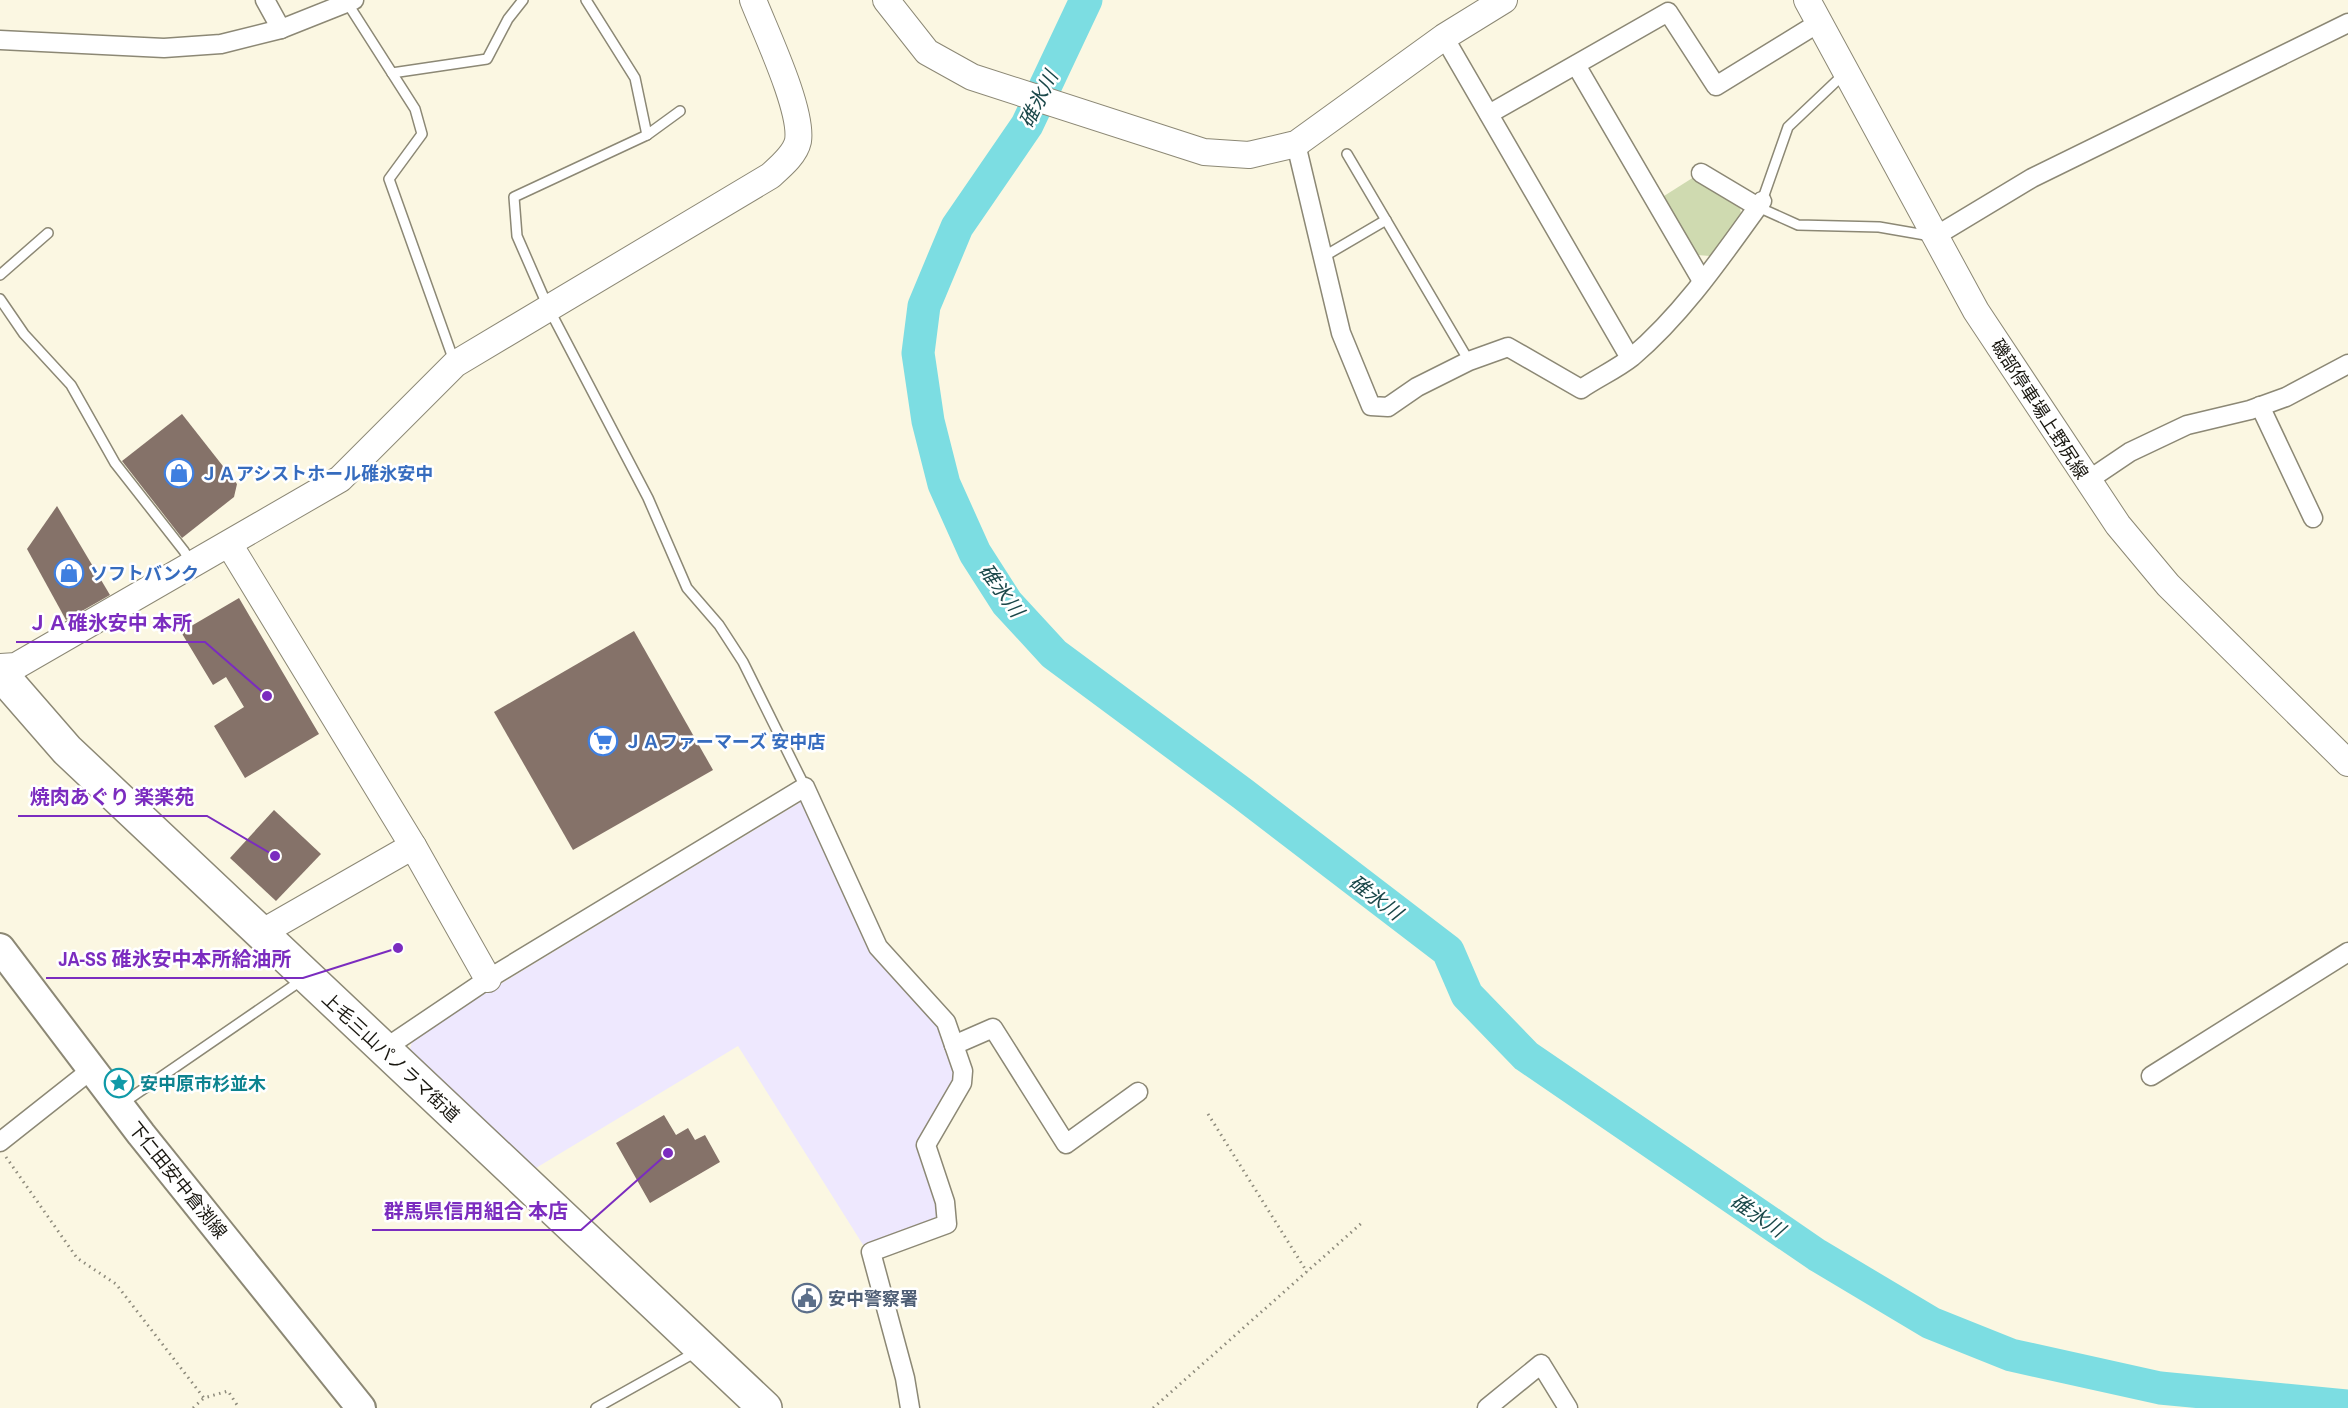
<svg xmlns="http://www.w3.org/2000/svg" width="2348" height="1408" viewBox="0 0 2348 1408" font-family="'Archivo Narrow','Noto Sans JP',sans-serif">
	<rect width="100%" height="100%" fill="#fbf7e2"/>
	<polygon fill="#eee8fe" points="804,800 874,951 937,1019 958,1079 920,1146 940,1219 865,1248 738,1046 536,1168 409,1053 413,1037"/>
	<polygon fill="#cfdab0" points="1694,177 1739,200 1741,214 1710,256 1697,255 1664,196"/>
	<g fill="none" stroke-linecap="round" stroke-linejoin="round">
		<polyline stroke="#7cdde2" stroke-width="33" points="1086,0 1027,125 957,227 924,306 918,353 928,421 944,484 975,553 1007,603 1054,654 1243,794 1448,951 1467,995 1526,1056 1817,1255 1931,1323 2011,1355 2160,1388 2348,1406"/>
	</g>
	<g fill="#857269">
		<polygon points="182,414 237,484 234,497 182,538 122,461"/>
		<polygon points="57,506 110,595 66,620 27,549"/>
		<polygon points="239,598 319,734 245,778 214,726 244,707 226,677 213,685 181,632"/>
		<polygon points="634,631 713,770 573,850 494,712"/>
		<polygon points="274,810 321,854 276,901 230,858"/>
		<polygon points="664,1115 676,1135 688,1128 695,1140 705,1135 720,1162 650,1203 616,1143"/>
	</g>
	<g fill="none" stroke-linecap="round" stroke-linejoin="round">
		<g stroke="#8c8875" stroke-width="12">
			<g id="lane">
				<polyline points="586,0 635,78 647,135"/>
				<polyline points="348,4 415,109 422,134 389,179 454,361"/>
				<polyline points="392,73 487,59 508,19 523,0"/>
				<polyline points="680,111 647,135 514,197 517,236 548,307 648,498 687,588 719,625 743,662 805,787"/>
				<polyline points="1347,154 1469,361"/>
				<polyline points="1762,201 1788,127 1845,73"/>
				<polyline points="1758,207 1798,225 1879,227 1931,236"/>
				<polyline points="1323,257 1386,220"/>
				<polyline points="0,275 48,233"/>
				<polyline points="0,299 24,334 71,385 115,463 184,551 191,563"/>
				<polyline points="123,1103 302,980"/>
				<polyline points="596,1408 696,1352"/>
			</g>
		</g>
		<g stroke="#8c8875" stroke-width="21">
			<g id="street">
				<polyline points="265,0 281,29"/>
				<polyline points="1444,37 1630,358"/>
				<polyline points="0,40 164,48 221,44 281,29 354,0"/>
				<polyline points="1576,65 1702,281"/>
				<polyline points="1489,114 1668,12 1716,86 1820,22"/>
				<path d="M 1296,144 L 1341,333 L 1371,406 L 1388,407 L 1417,387 L 1469,361 L 1508,347 L 1581,389 C 1597,378 1617,369 1632,357 C 1683,314 1723,255 1762,201"/>
				<polyline points="1701,173 1758,207"/>
				<polyline points="1934,237 2032,178 2348,23"/>
				<polyline points="2260,406 2313,518"/>
				<polyline points="2087,481 2130,452 2187,425 2250,410 2286,397 2348,364"/>
				<polyline points="954,1045 993,1028 1066,1144 1138,1092"/>
				<polyline points="384,1049 488,979 805,787 878,947 946,1022 963,1071 962,1083 926,1145 945,1202 947,1224 871,1252 905,1378 910,1408"/>
				<polyline points="2151,1076 2348,952"/>
				<polyline points="0,1142 91,1070"/>
				<polyline points="1487,1408 1541,1364 1568,1408"/>
			</g>
		</g>
		<g stroke="#8c8875" stroke-width="28">
			<g id="secondary">
				<polyline points="886,0 927,52 972,77 1204,152 1249,155 1296,144 1444,37 1504,0"/>
				<polyline points="1807,0 1976,311 2118,525 2168,585 2348,763"/>
				<polyline points="229,544 413,846 488,979"/>
				<path d="M 0,667 L 16,666 L 340,479 L 455,364 L 770,176 C 780,167 795,155 798,141 C 803,110 765,31 753,0"/>
				<polyline points="261,933 413,846"/>
			</g>
		</g>
		<g stroke="#8c8875" stroke-width="32">
			<polyline id="primary" points="0,948 141,1134 361,1408"/>
		</g>
		<g stroke="#8c8875" stroke-width="36">
			<polyline id="highway" points="0,673 67,750 765,1408"/>
		</g>
		<g stroke="#8e8b7c" stroke-width="3" stroke-dasharray="1.5 4.5" stroke-linecap="butt">
			<polyline points="1208,1114 1307,1272"/>
			<polyline points="6,1157 77,1258 116,1284 204,1398 228,1391 239,1408"/>
			<polyline points="193,1408 204,1398"/>
			<polyline points="1153,1408 1364,1221"/>
		</g>
		<use href="#lane" stroke="#fff" stroke-width="9"/>
		<use href="#street" stroke="#fff" stroke-width="18"/>
		<use href="#secondary" stroke="#fff" stroke-width="26"/>
		<use href="#primary" stroke="#fff" stroke-width="28"/>
		<use href="#highway" stroke="#fff" stroke-width="33"/>
	</g>
	<defs>
		<g id="shop-ring" transform="scale(1.5)"><circle r="9.5" fill="#fff" stroke="#3f7fe0" stroke-width="1.5"/><path d="M-5-2.5h2.3a2.7 3.5 0 0 1 5.4 0H5L5.5 6h-11ZM-1.5-2.5h3a1.5 2.3 0 0 0-3 0Z" fill="#3f7fe0"/></g>
		<g id="supermarket-ring" transform="scale(1.5)"><circle r="9.5" fill="#fff" stroke="#3f7fe0" stroke-width="1.5"/><path d="M-6-5.5h2.5l.6 2H6L4.5 2H-2.5L-4.4-4H-6ZM-1.5 3.2a1.3 1.3 0 1 0 .1 0ZM3 3.2a1.3 1.3 0 1 0 .1 0Z" fill="#3f7fe0"/></g>
		<g id="sight-ring" transform="scale(1.5)"><circle r="9.5" fill="#fff" stroke="#0f9aa8" stroke-width="1.5"/><path d="M0-6L1.8-2.2L6-1.7L2.9 1.2L3.7 5.4L0 3.3L-3.7 5.4L-2.9 1.2L-6-1.7L-1.8-2.2Z" fill="#0f9aa8"/></g>
		<g id="civic-ring" transform="scale(1.5)"><circle r="9.5" fill="#fff" stroke="#5c6f8a" stroke-width="1.5"/><path d="M-.6-6.5H3V-4.5H.6V-3L4-1V1h2V6H-6V1h2V-1L-.6-3ZM-1.2 2.5V6h2.4V2.5Z" fill="#5c6f8a"/></g>
	</defs>
	<g fill-rule="evenodd">
		<use href="#shop-ring" x="179" y="473"/>
		<use href="#shop-ring" x="69" y="573"/>
		<use href="#supermarket-ring" x="603" y="741"/>
		<use href="#sight-ring" x="119" y="1083"/>
		<use href="#civic-ring" x="807" y="1298"/>
	</g>
	<g text-anchor="middle" dominant-baseline="central" stroke-width="5" stroke-linejoin="round" paint-order="stroke">
		<g font-size="18" fill="#191710" stroke="#fff">
			<text transform="translate(2040 409) rotate(57)">磯部停車場上野尻線</text>
			<text transform="translate(391 1057) rotate(43)">上毛三山パノラマ街道</text>
			<text transform="translate(178 1180) rotate(51)">下仁田安中倉渕線</text>
		</g>
		<g font-size="18" font-weight="bold" fill="#366cbe" stroke="#fff" text-anchor="start">
			<text x="200" y="473">ＪＡアシストホール碓氷安中</text>
			<text x="90" y="573">ソフトバンク</text>
			<text x="624" y="741">ＪＡファーマーズ 安中店</text>
		</g>
		<g font-size="18" font-weight="bold" fill="#0d838f" stroke="#fff" text-anchor="start">
			<text x="140" y="1083">安中原市杉並木</text>
		</g>
		<g font-size="18" font-weight="bold" fill="#4e5e75" stroke="#fff" text-anchor="start">
			<text x="828" y="1298">安中警察署</text>
		</g>
		<g font-size="20" font-style="italic" fill="#1b484a" stroke="#fff">
			<text transform="translate(1038 99) rotate(-63)">碓氷川</text>
			<text transform="translate(1002 590) rotate(54)">碓氷川</text>
			<text transform="translate(1376 897) rotate(37)">碓氷川</text>
			<text transform="translate(1758 1215) rotate(34)">碓氷川</text>
		</g>
	</g>
	<path fill="none" stroke="#7b2cbf" stroke-width="2" d="M267 696L205 642H16M275 856L207 816H18M398 948L303 978H46M668 1153L581 1230H372"/>
	<g fill="#7b2cbf" stroke="#fff" stroke-width="2">
		<circle cx="267" cy="696" r="6"/>
		<circle cx="275" cy="856" r="6"/>
		<circle cx="398" cy="948" r="6"/>
		<circle cx="668" cy="1153" r="6"/>
	</g>
	<g font-size="20" text-anchor="middle" font-weight="bold" fill="#7b2cbf" stroke="#fff" stroke-width="5" stroke-linejoin="round" paint-order="stroke">
		<text x="110" y="630">ＪＡ碓氷安中 本所</text>
		<text x="112" y="804">焼肉あぐり 楽楽苑</text>
		<text x="175" y="966">JA-SS 碓氷安中本所給油所</text>
		<text x="476" y="1218">群馬県信用組合 本店</text>
	</g>
</svg>
